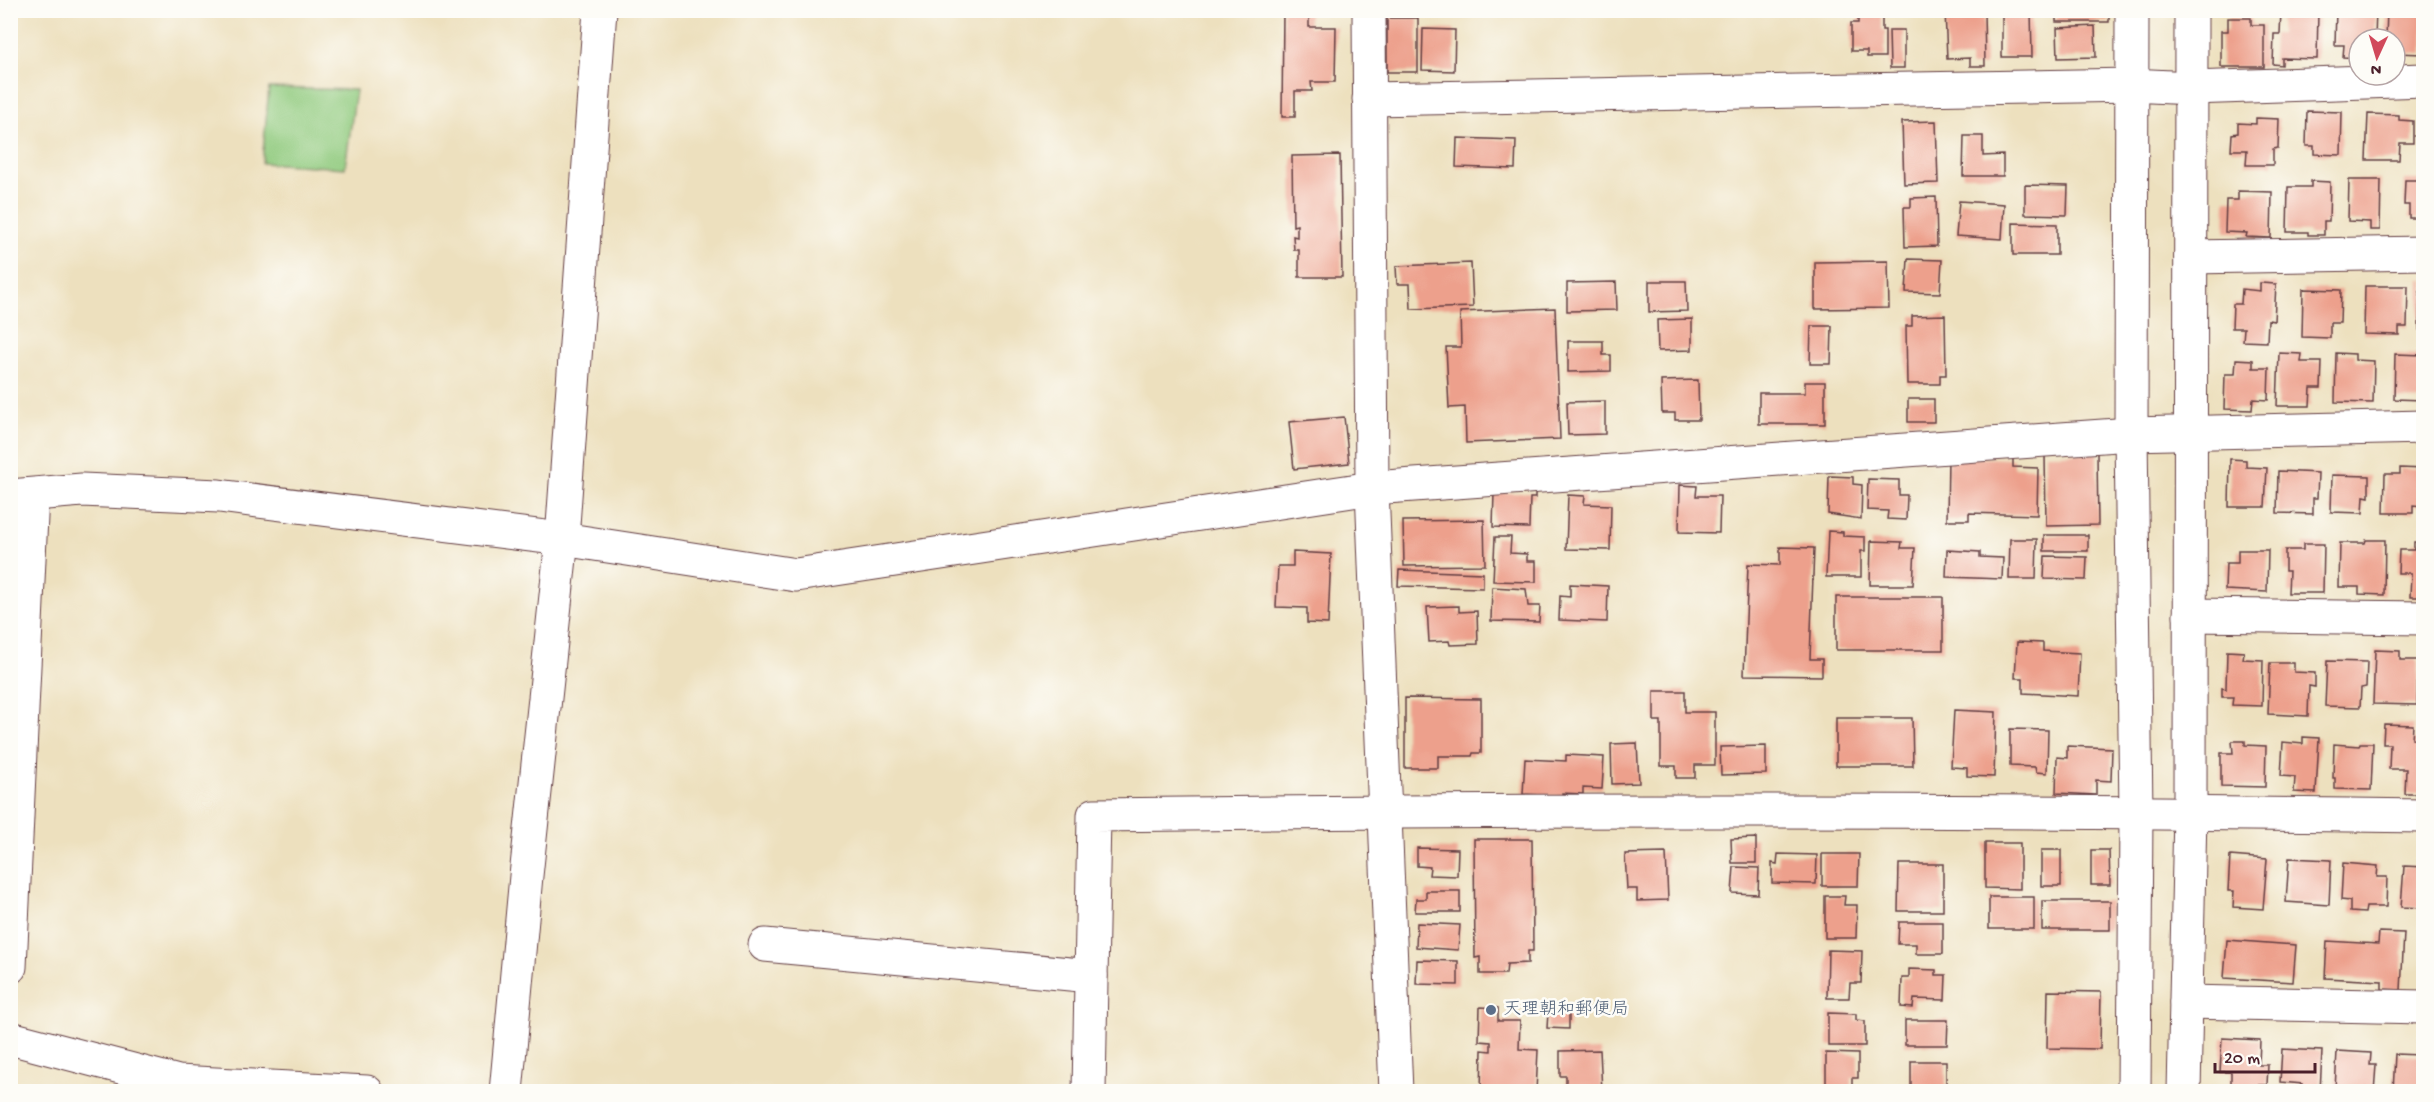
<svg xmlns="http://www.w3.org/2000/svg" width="2434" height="1102" viewBox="0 0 2434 1102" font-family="'Gochi Hand','Klee One',sans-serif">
	<rect width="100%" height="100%" fill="#fdfcf7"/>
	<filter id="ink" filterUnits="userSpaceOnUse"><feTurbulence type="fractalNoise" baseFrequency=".0167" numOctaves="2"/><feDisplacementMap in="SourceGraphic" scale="12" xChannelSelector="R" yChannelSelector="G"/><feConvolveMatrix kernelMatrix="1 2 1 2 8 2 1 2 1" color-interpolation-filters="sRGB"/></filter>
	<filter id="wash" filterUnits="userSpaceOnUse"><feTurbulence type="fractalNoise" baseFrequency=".008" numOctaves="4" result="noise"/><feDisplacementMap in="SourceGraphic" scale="24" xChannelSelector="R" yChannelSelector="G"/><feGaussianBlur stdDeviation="1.35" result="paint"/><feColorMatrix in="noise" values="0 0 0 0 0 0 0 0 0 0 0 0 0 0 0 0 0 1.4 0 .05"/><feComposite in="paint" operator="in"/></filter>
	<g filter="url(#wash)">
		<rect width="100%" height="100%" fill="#ede0be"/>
		<polygon fill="#90ca7e" stroke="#6d7454" stroke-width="1.5" points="269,88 356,90 345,168 262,163"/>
		<g id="blocks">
			<g fill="#eda08c">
				<polygon points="1283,10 1309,10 1309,27 1336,27 1335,82 1311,82 1312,91 1295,91 1295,117 1282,117"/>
				<polygon points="1556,10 1628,10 1628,13 1556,14"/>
				<polygon points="1945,10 1984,10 1985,66 1970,66 1970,58 1947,59"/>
				<polygon points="2002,10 2031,10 2032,57 2002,57"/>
				<polygon points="2056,10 2109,11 2109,22 2056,22"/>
				<polygon points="2281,10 2318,11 2317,59 2282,58 2282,65 2273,64 2274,34 2280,34"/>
				<polygon points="2336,10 2376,10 2375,39 2359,39 2359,58 2343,57 2344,45 2335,45"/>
				<polygon points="2387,10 2424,10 2423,54 2395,53 2395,39 2386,39"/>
				<polygon points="1858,13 1882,13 1882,30 1885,30 1885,57 1867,57 1867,51 1851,51 1851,23 1858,23"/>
				<rect x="1387" y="18" width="31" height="54"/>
				<polygon points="2228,18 2251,18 2251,25 2264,25 2264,67 2221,67 2221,31 2228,31"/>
				<polygon points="2095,26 2096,57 2058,58 2057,28"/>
				<polygon points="1423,29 1455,30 1454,71 1422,70"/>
				<polygon points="1889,30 1904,30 1904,68 1890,68"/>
				<polygon points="2307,111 2342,112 2341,155 2314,154 2314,146 2306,146"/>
				<polygon points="2368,114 2399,115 2399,120 2413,121 2413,143 2400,143 2399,160 2366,160"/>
				<polygon points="2256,118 2279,119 2278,148 2273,149 2273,165 2246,165 2247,150 2231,150 2232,134 2238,133 2238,123 2256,124"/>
				<polygon points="1936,121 1938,183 1904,184 1902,122"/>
				<polygon points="1964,136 1983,136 1983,156 2003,155 2003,176 1963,176"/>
				<polygon points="1457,138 1516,140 1515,169 1456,167"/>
				<polygon points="1340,155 1342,277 1299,277 1299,250 1294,250 1293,236 1297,237 1297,225 1293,226 1292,156"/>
				<polygon points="2349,180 2381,180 2380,230 2370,230 2370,222 2348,221"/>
				<polygon points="2405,180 2424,180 2424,218 2409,218 2409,205 2404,205"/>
				<polygon points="2311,181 2330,182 2329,221 2324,221 2324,235 2308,235 2308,232 2287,232 2288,187 2311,187"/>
				<polygon points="2025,185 2068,186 2067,215 2025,214"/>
				<polygon points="2238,191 2272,192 2271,238 2246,237 2247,233 2225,232 2226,200 2238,200"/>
				<polygon points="1936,197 1937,246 1905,247 1904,207 1911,207 1911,198"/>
				<polygon points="1959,201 2004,204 2002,239 1956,236"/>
				<polygon points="2013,223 2057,224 2057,255 2013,255"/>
				<polygon points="1908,259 1942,260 1940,293 1906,292"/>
				<polygon points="1888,261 1889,308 1815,309 1815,262"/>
				<polygon points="1471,263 1473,307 1411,309 1410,284 1397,284 1396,266"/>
				<polygon points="2420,280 2424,280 2424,330 2419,330"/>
				<polygon points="1649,281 1686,281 1687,311 1649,312"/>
				<polygon points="1616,282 1617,310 1567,311 1567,283"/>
				<polygon points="2260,283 2276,284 2274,321 2268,320 2267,342 2243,341 2244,328 2232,328 2233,304 2241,304 2242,289 2260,291"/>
				<polygon points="2365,286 2408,286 2407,327 2399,327 2399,335 2364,334"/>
				<polygon points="2303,289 2341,290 2340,323 2330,323 2330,338 2302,337"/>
				<polygon points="1555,308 1560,439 1466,443 1465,407 1449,408 1446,347 1461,347 1460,312"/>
				<polygon points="1945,315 1946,375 1940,375 1940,384 1907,384 1906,326 1912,326 1912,316"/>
				<polygon points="1692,319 1692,350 1658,351 1657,320"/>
				<polygon points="1811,326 1832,326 1831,364 1810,364"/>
				<polygon points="1568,341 1603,341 1603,355 1611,355 1611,371 1568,372"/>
				<polygon points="2279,353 2302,354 2301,362 2322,362 2321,388 2311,388 2310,406 2277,406"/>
				<polygon points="2336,353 2355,354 2355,360 2374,361 2373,403 2335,402"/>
				<polygon points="2395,354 2424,355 2424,400 2394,399"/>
				<polygon points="2236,359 2253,360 2253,368 2269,368 2268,400 2253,399 2252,410 2224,409 2225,374 2235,374"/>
				<polygon points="1698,380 1699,420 1675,420 1675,413 1662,413 1661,381"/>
				<polygon points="1805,382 1825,382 1825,424 1759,424 1759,393 1805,393"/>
				<rect x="1908" y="399" width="26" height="23"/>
				<polygon points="1605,401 1605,434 1568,435 1567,402"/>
				<polygon points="1344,417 1349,463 1294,469 1289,422"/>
				<polygon points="2097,453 2098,525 2046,526 2045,454"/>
				<polygon points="1948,457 2013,459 2013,467 2038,468 2037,515 1969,513 1969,520 1947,520"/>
				<polygon points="2230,459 2246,460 2246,467 2267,468 2265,507 2229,507"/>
				<polygon points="2400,468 2424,469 2423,506 2413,505 2413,513 2384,513 2385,474 2400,474"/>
				<polygon points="2278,471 2318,473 2317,498 2313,498 2313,514 2277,513"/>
				<polygon points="2332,475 2369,476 2369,497 2364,496 2363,513 2331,512"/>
				<polygon points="1829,476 1853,477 1853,484 1862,485 1861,519 1828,514"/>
				<polygon points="1868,479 1899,480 1899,495 1907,495 1906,520 1887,519 1888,511 1867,510"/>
				<polygon points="1680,485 1697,486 1696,496 1720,496 1719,533 1679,532"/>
				<polygon points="1494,493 1535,493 1535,498 1530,498 1529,528 1493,527"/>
				<polygon points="1568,495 1585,496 1584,504 1611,505 1610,550 1566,549"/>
				<polygon points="1484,520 1485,565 1404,566 1403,521"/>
				<polygon points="1828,531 1843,532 1843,536 1865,537 1865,551 1861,551 1861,577 1826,577"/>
				<rect x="2044" y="535" width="44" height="16"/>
				<polygon points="1495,537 1511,537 1510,553 1527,554 1527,561 1536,561 1536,582 1493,581"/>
				<polygon points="2010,539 2037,539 2036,579 2009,579"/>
				<polygon points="2366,540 2385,540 2384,595 2359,594 2359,587 2339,587 2340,543 2365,543"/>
				<polygon points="1871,541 1902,542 1901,548 1915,548 1913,585 1870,585"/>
				<polygon points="2414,542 2424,542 2424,597 2410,597 2411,573 2398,573 2399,550 2414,550"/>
				<polygon points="2303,544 2324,544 2323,593 2288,593 2289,571 2285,571 2285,550 2303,550"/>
				<polygon points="1780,547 1814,548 1810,659 1822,659 1822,676 1744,675 1748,564 1780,565"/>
				<polygon points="1947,550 1980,552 1980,557 2003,558 2002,579 1946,577"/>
				<polygon points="2238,550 2268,550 2267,592 2225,590 2226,563 2238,563"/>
				<polygon points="1293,552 1331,554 1328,624 1307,623 1307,608 1276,607 1278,566 1293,566"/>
				<polygon points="2045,556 2087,557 2086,580 2044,579"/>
				<polygon points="1399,570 1483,573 1483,588 1398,586"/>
				<polygon points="1570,584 1608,586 1607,622 1559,620 1560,596 1570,597"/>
				<polygon points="1492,587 1526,589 1528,606 1540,606 1539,622 1491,621"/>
				<rect x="1836" y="597" width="107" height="53"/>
				<polygon points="1459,606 1459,612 1477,611 1478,644 1450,645 1449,641 1429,642 1427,607"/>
				<polygon points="2017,642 2043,643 2043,651 2080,653 2078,696 2023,693 2023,678 2015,678"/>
				<polygon points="2375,650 2400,651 2400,660 2418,660 2417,705 2373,704"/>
				<polygon points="2227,651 2244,652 2243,659 2263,660 2262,706 2232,705 2233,697 2222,697 2222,688 2226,689"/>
				<polygon points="2327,661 2367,662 2366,687 2361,688 2360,707 2325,706"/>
				<polygon points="2270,663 2294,663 2294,672 2315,673 2315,687 2309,686 2308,716 2268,714"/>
				<polygon points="1654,691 1685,691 1685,712 1715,712 1715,765 1695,765 1695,778 1676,778 1676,766 1661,766 1661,721 1654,721"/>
				<polygon points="1405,698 1481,699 1481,753 1473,753 1472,756 1438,756 1438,768 1405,768"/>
				<polygon points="1954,710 1996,712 1994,777 1967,776 1967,768 1951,767"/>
				<polygon points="1836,718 1912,718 1913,766 1836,766"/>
				<polygon points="2384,724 2413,725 2412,739 2424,740 2424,794 2405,794 2406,769 2389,769 2390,744 2383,744"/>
				<polygon points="2010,729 2048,730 2047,773 2036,772 2035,767 2010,766"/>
				<polygon points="2303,737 2319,738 2316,793 2294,792 2295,777 2281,776 2283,742 2303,744"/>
				<polygon points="2232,741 2245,741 2245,745 2266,746 2265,787 2221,786 2221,753 2233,753"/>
				<polygon points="1637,743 1639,783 1612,784 1611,744"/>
				<polygon points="2360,743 2373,743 2371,790 2335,789 2335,778 2333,778 2334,744 2359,746"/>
				<polygon points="1766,746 1766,774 1721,775 1720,747"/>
				<polygon points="2067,746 2112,748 2111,781 2096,780 2096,795 2056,793 2057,757 2067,758"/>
				<polygon points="1566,755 1604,757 1602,789 1583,788 1583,794 1562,793 1562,796 1523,794 1525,759 1566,761"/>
				<polygon points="1756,838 1756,863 1732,863 1731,839"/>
				<polygon points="1474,839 1532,839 1533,951 1528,951 1528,963 1507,964 1506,974 1480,974 1480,957 1475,958"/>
				<polygon points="1985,843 2020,843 2020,889 1985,888"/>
				<polygon points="1417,848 1458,849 1457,876 1429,875 1430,867 1417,866"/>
				<rect x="2041" y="850" width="20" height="36"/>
				<polygon points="2091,850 2109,850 2110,885 2091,885"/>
				<polygon points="1666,853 1668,900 1637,901 1637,889 1627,889 1625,854"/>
				<polygon points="1778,854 1817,855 1816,884 1772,883 1772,863 1777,864"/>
				<polygon points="1822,854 1859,854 1858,886 1822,886"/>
				<polygon points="2230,856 2267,859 2263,909 2233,907 2234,891 2228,891"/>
				<polygon points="2289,858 2331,860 2329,905 2286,902"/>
				<polygon points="2343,863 2378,866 2377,877 2387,877 2386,907 2366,907 2365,913 2350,912 2350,901 2341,900"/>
				<polygon points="1899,864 1943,864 1943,911 1898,911"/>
				<polygon points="2404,866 2424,867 2424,908 2401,907"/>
				<polygon points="1734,867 1759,868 1758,894 1732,893"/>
				<polygon points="1426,891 1460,891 1460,912 1415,912 1416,899 1426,899"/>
				<polygon points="1825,896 1845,896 1844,905 1857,905 1856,938 1825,938"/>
				<rect x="1989" y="897" width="45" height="32"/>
				<rect x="2042" y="901" width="68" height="29"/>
				<polygon points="1899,922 1943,922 1943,954 1916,954 1916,944 1898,944"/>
				<polygon points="1417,923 1460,925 1458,950 1416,947"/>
				<polygon points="2379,932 2404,933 2401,990 2382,989 2382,981 2325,978 2327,941 2378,944"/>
				<polygon points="2227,940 2296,945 2293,982 2224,978"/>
				<polygon points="1828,950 1862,951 1861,983 1850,983 1849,998 1827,998"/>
				<polygon points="1417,960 1458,961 1458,985 1416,984"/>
				<polygon points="1909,969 1936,970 1936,975 1946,975 1945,1000 1914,999 1913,1008 1901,1007 1902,978 1909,978"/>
				<polygon points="2048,991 2101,992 2100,1049 2047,1048"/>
				<polygon points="1480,1007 1498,1008 1498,1021 1520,1021 1519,1049 1538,1050 1536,1092 1481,1092 1482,1050 1491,1051 1491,1042 1479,1041"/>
				<polygon points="1548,1012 1569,1013 1569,1029 1547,1028"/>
				<polygon points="1828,1013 1856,1014 1856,1020 1865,1021 1865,1046 1828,1046"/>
				<polygon points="1905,1020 1948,1020 1947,1045 1905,1045"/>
				<polygon points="2222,1038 2260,1040 2259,1065 2268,1065 2267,1085 2257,1085 2257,1090 2231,1089 2231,1072 2220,1072"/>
				<polygon points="2282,1049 2322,1051 2320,1092 2302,1092 2303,1084 2280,1082"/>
				<polygon points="1600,1050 1602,1092 1566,1092 1566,1076 1560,1076 1560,1051"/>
				<polygon points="2337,1051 2371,1053 2370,1065 2376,1065 2374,1092 2335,1090"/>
				<polygon points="1826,1053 1858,1054 1858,1078 1852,1078 1852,1092 1826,1092"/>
				<polygon points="2395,1054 2420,1055 2420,1060 2424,1061 2424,1092 2393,1092"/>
				<rect x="1911" y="1061" width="35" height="31"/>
			</g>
		</g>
	</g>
	<g filter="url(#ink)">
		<use href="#blocks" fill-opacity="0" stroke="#623c41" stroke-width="1.5"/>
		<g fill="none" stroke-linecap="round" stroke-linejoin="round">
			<g stroke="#623c41" stroke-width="35">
				<g id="minor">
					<polyline points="1369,10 1372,488 1396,1092"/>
					<polyline points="2132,10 2131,434 2136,812 2134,1092"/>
					<polyline points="1369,99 2131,85 2191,88 2424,80"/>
					<polyline points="2191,257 2424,253"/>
					<polyline points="10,496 82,490 219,496 562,539 796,575 1372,488 2131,434 2424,427"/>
					<polyline points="2190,615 2424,618"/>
					<polyline points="765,945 1091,976"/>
					<polyline points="10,967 32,495"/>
					<polyline points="2186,1002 2424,1007"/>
					<polyline points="10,1038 178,1082 367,1092"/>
					<polyline points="506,1092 526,876 562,539 600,10"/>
					<path d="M 1089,1092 L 1094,815 C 1537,809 1980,810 2424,816"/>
					<polyline points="2184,1092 2190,813 2191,10"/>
				</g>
			</g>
			<use href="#minor" stroke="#fff" stroke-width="33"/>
		</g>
	</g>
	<circle fill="#5c6f8a" stroke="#fdfcf7" stroke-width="2" cx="1491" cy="1010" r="6"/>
	<g text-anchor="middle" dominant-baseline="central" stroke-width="5" stroke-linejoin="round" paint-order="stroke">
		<g font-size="18" fill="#4e5e75" stroke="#fdfcf7" text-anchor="start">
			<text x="1503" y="1010">天理朝和郵便局</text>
		</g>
	</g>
	<rect width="2434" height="1102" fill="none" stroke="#fdfcf7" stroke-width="36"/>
	<g transform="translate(2377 57) rotate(184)"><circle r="28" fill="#fdfcf7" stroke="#b5a4a5" stroke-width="1.5"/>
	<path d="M0-4.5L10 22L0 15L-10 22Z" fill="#d1495b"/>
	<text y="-9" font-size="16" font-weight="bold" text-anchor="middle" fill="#4a1f2b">N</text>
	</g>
	<path d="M2215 1063v9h100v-9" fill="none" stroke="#4a1f2b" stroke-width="3"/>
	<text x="2224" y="1063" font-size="18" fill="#4a1f2b" stroke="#fdfcf7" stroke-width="4.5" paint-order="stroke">20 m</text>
</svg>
